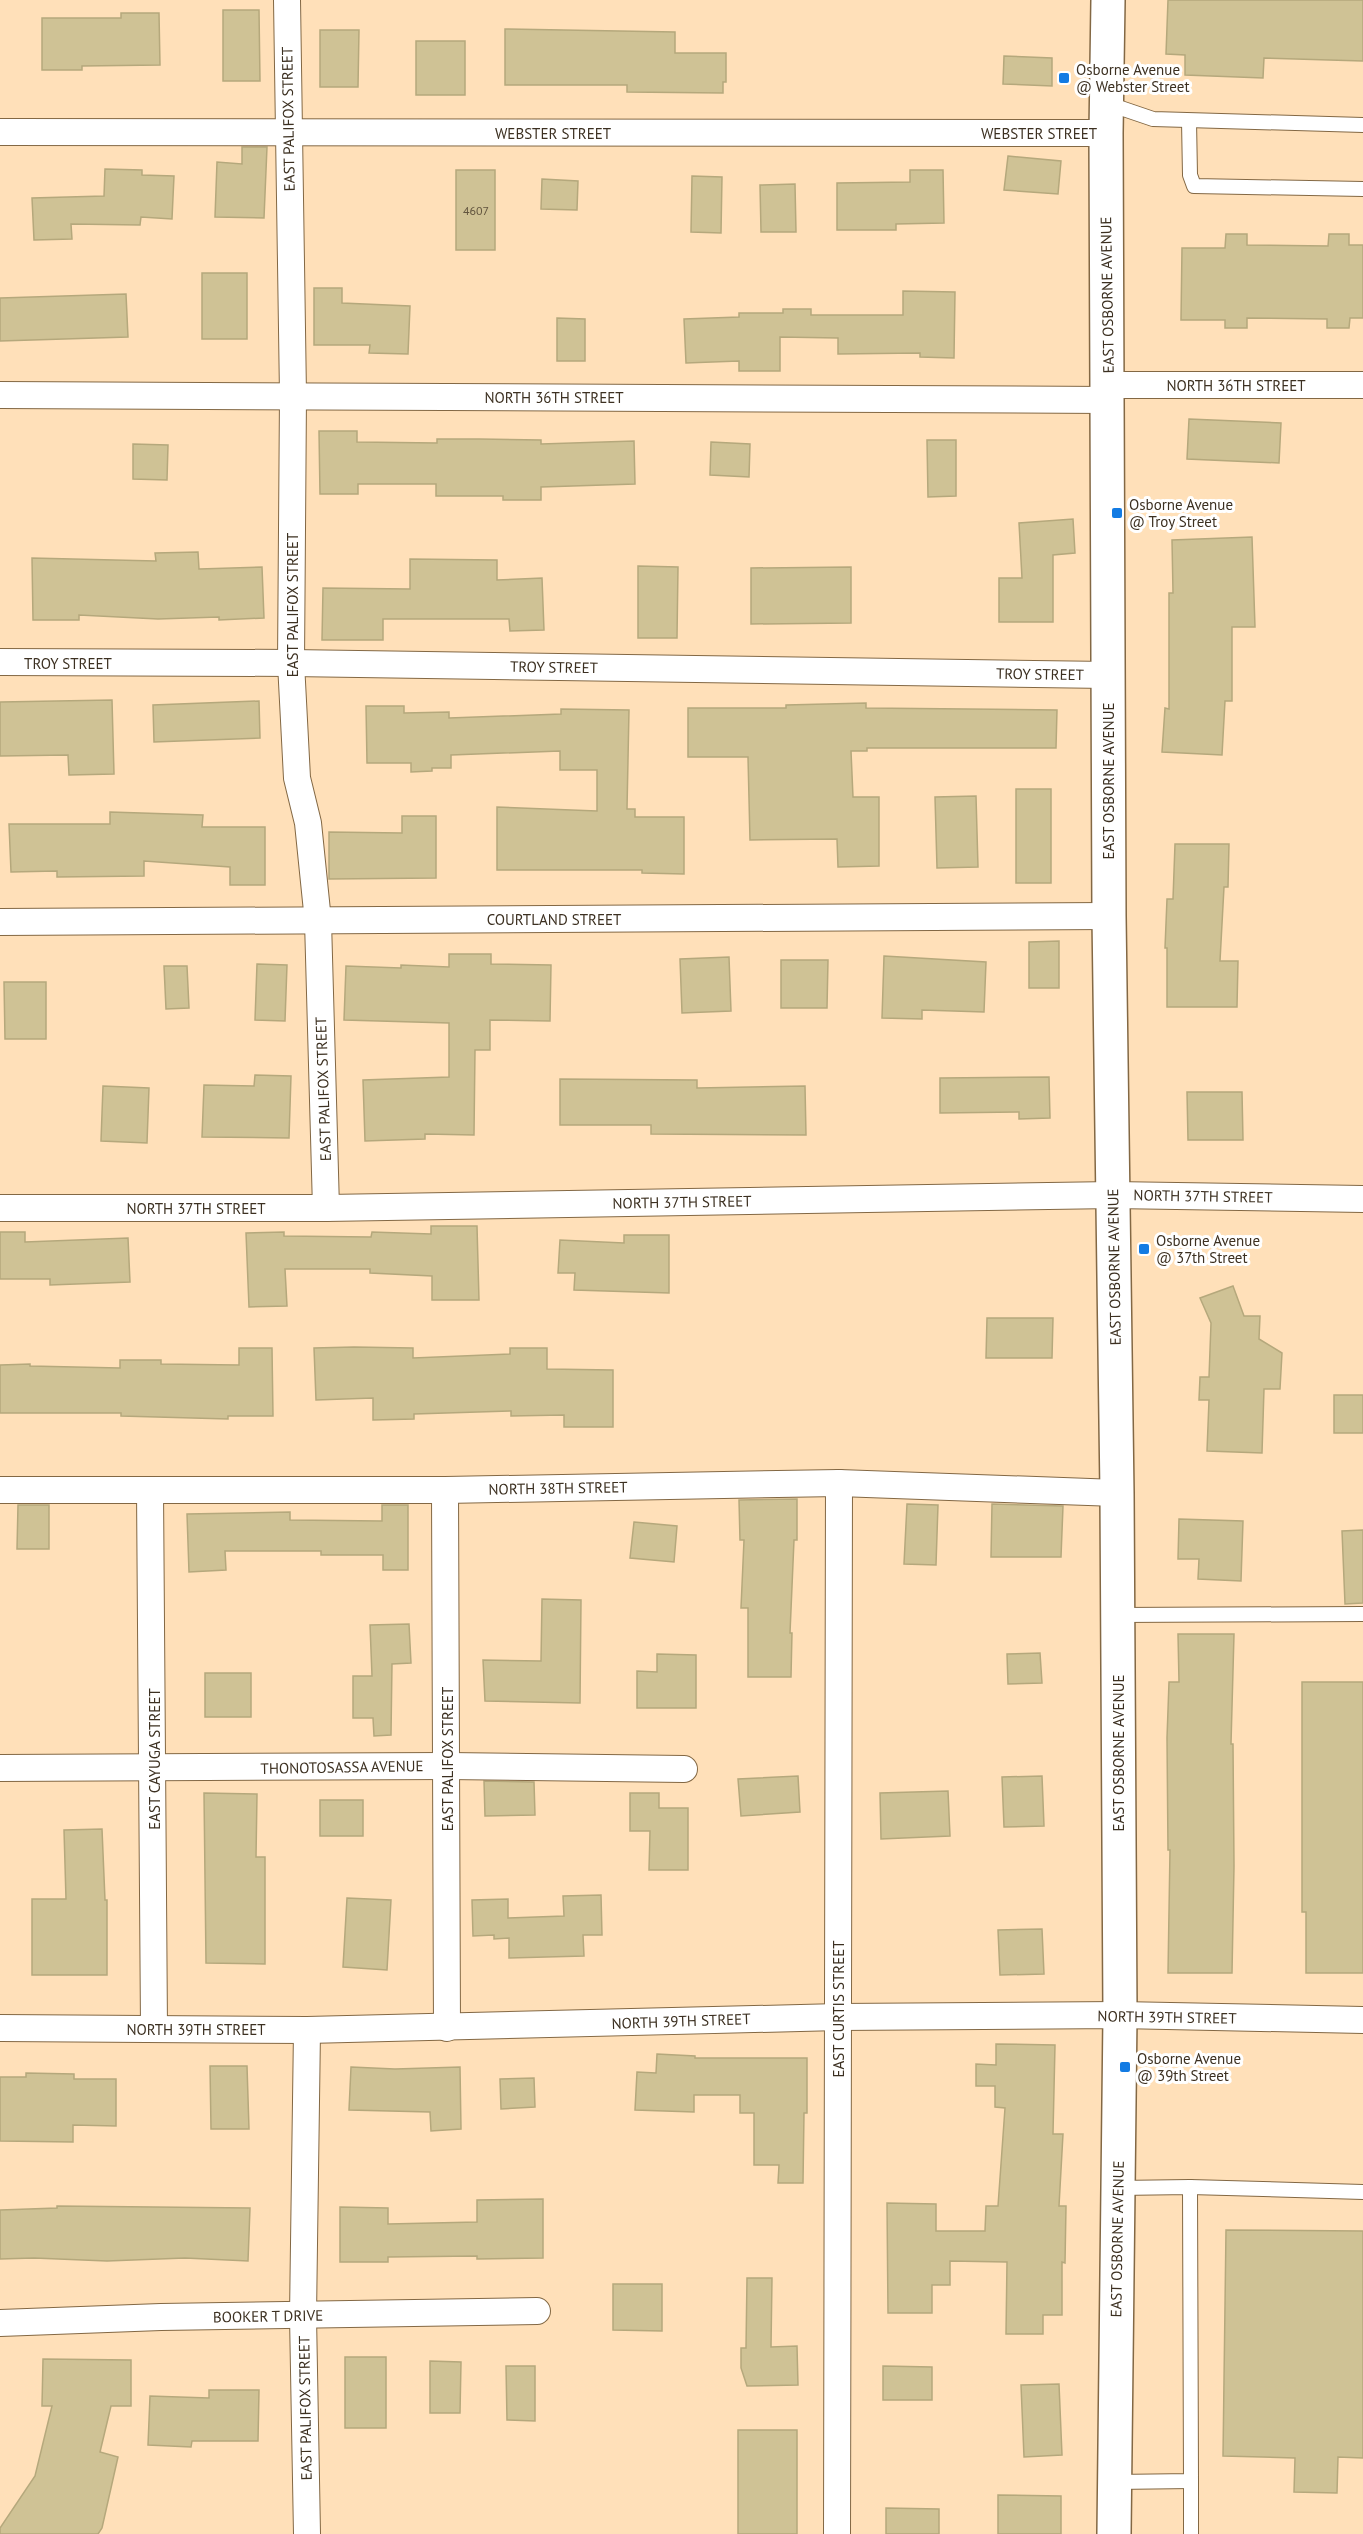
<svg xmlns="http://www.w3.org/2000/svg" width="1363" height="2534" viewBox="0 0 1363 2534" font-family="'PT Sans',sans-serif">
	<rect width="100%" height="100%" fill="#ffe0b9"/>
	<g fill="#cfc295" stroke="#b5a87c" stroke-width="1.5">
		<polygon points="1168,0 1363,0 1363,61 1264,58 1263,78 1185,75 1185,55 1166,54"/>
		<polygon points="223,10 259,10 260,81 223,81"/>
		<polygon points="121,13 159,13 160,65 82,66 82,70 42,70 42,18 121,18"/>
		<polygon points="505,29 675,32 675,53 726,53 726,82 723,82 723,93 627,92 627,85 505,85"/>
		<polygon points="320,30 359,30 358,87 320,87"/>
		<rect x="416" y="41" width="49" height="54"/>
		<polygon points="1004,56 1052,58 1052,86 1003,84"/>
		<polygon points="242,147 267,147 264,218 215,217 217,162 242,164"/>
		<polygon points="1008,156 1061,161 1058,194 1004,190"/>
		<polygon points="105,169 142,170 142,175 174,176 172,219 141,217 140,225 71,224 72,239 34,240 32,198 104,196"/>
		<rect x="456" y="170" width="39" height="80"/>
		<polygon points="910,170 943,170 944,223 896,224 896,230 837,230 837,183 910,182"/>
		<polygon points="692,176 722,177 721,233 691,232"/>
		<polygon points="542,179 578,181 577,210 541,209"/>
		<polygon points="795,184 796,232 761,232 760,185"/>
		<polygon points="1226,234 1247,234 1247,245 1328,246 1329,234 1349,234 1349,245 1363,245 1363,318 1350,318 1349,328 1327,328 1327,319 1247,318 1247,328 1225,328 1225,320 1181,320 1182,248 1225,248"/>
		<rect x="202" y="273" width="45" height="66"/>
		<polygon points="314,288 342,288 342,303 410,306 408,354 369,353 370,345 314,345"/>
		<polygon points="903,291 955,292 954,358 920,357 920,353 838,354 838,338 780,337 780,371 739,371 739,361 686,363 684,319 739,317 739,313 783,313 783,309 811,309 811,315 903,315"/>
		<polygon points="126,294 128,337 0,341 0,298"/>
		<polygon points="557,318 585,319 585,361 557,361"/>
		<polygon points="1189,419 1281,423 1279,463 1187,459"/>
		<polygon points="319,431 357,431 357,442 437,443 437,439 479,439 541,440 541,444 634,441 635,484 541,487 541,500 503,500 503,496 436,496 436,484 358,484 358,494 320,494"/>
		<polygon points="927,440 956,440 956,496 928,497"/>
		<polygon points="711,442 750,444 749,477 710,475"/>
		<polygon points="133,444 168,445 167,480 133,479"/>
		<polygon points="1073,519 1075,553 1053,555 1053,622 999,622 999,578 1022,578 1019,523"/>
		<polygon points="1252,537 1255,627 1232,627 1232,701 1225,701 1222,755 1162,752 1165,708 1169,709 1169,593 1173,593 1172,540"/>
		<polygon points="198,552 199,569 262,567 264,618 219,620 219,617 158,619 79,615 79,620 33,620 32,558 156,561 155,553"/>
		<polygon points="410,559 497,560 497,580 542,578 544,630 510,631 509,619 383,619 383,640 322,640 323,588 410,589"/>
		<polygon points="638,566 678,567 677,638 638,638"/>
		<polygon points="851,567 851,623 751,624 751,568"/>
		<polygon points="112,700 114,774 69,775 68,755 0,756 0,702"/>
		<polygon points="259,701 260,738 154,742 153,705"/>
		<polygon points="866,703 866,708 1057,710 1056,748 867,748 867,751 851,751 853,797 879,797 879,866 838,867 837,839 750,840 748,757 688,757 688,708 786,708 786,705"/>
		<polygon points="366,706 404,706 404,713 449,712 449,718 561,714 561,709 629,710 627,809 635,809 635,817 684,817 684,874 642,873 642,870 497,870 497,807 597,811 597,770 560,770 560,751 451,755 451,768 432,768 432,771 411,772 411,763 367,763"/>
		<rect x="1016" y="789" width="35" height="94"/>
		<polygon points="976,796 978,867 937,868 935,797"/>
		<polygon points="110,812 203,815 202,827 265,827 265,885 230,885 230,867 144,861 144,876 57,877 57,871 11,872 9,824 110,824"/>
		<polygon points="402,816 436,816 436,878 329,879 329,832 402,833"/>
		<polygon points="1175,844 1229,844 1228,887 1224,887 1220,961 1238,961 1237,1007 1167,1007 1167,948 1165,948 1167,899 1173,899"/>
		<polygon points="1059,941 1059,988 1029,988 1029,942"/>
		<polygon points="449,954 491,954 491,964 551,965 550,1021 490,1020 490,1050 475,1050 474,1135 425,1134 425,1139 365,1141 363,1080 449,1077 449,1023 344,1020 346,966 401,968 401,965 449,967"/>
		<polygon points="884,956 986,962 984,1012 922,1010 922,1019 882,1018"/>
		<polygon points="729,957 731,1011 682,1013 680,959"/>
		<polygon points="781,960 828,960 827,1008 781,1008"/>
		<polygon points="257,964 287,965 285,1021 255,1020"/>
		<polygon points="164,966 187,966 189,1008 166,1009"/>
		<polygon points="4,982 46,982 46,1039 5,1039"/>
		<polygon points="255,1075 291,1076 289,1138 202,1137 204,1085 254,1086"/>
		<polygon points="1049,1077 1050,1118 1019,1119 1019,1112 940,1113 940,1078"/>
		<polygon points="560,1079 697,1080 697,1088 805,1086 806,1135 651,1134 651,1125 560,1125"/>
		<polygon points="103,1086 149,1088 147,1143 101,1141"/>
		<polygon points="1187,1092 1242,1092 1243,1140 1188,1140"/>
		<polygon points="431,1226 477,1226 479,1300 432,1300 432,1276 370,1273 370,1269 285,1269 287,1306 249,1307 246,1233 284,1232 284,1236 371,1237 372,1232 431,1234"/>
		<polygon points="0,1232 25,1232 25,1242 128,1238 130,1282 50,1285 50,1279 0,1279"/>
		<polygon points="624,1235 669,1235 669,1293 574,1290 575,1273 558,1273 560,1240 624,1243"/>
		<polygon points="1233,1286 1244,1316 1260,1316 1259,1339 1282,1353 1280,1389 1264,1389 1262,1453 1207,1451 1209,1400 1199,1400 1200,1377 1209,1377 1211,1323 1200,1298"/>
		<polygon points="987,1318 1053,1318 1052,1358 986,1358"/>
		<polygon points="354,1347 413,1348 413,1358 510,1354 510,1348 547,1348 547,1369 613,1370 613,1427 564,1427 564,1415 511,1416 511,1411 414,1414 414,1419 373,1420 373,1398 316,1400 314,1348"/>
		<polygon points="239,1348 272,1348 273,1416 228,1416 228,1419 121,1416 121,1413 0,1413 0,1365 30,1364 30,1366 120,1368 120,1360 161,1360 161,1364 239,1365"/>
		<rect x="1334" y="1395" width="29" height="38"/>
		<polygon points="797,1499 797,1540 794,1540 790,1633 792,1633 791,1677 748,1677 748,1608 741,1608 744,1540 740,1540 739,1500"/>
		<polygon points="907,1504 938,1505 936,1565 904,1564"/>
		<polygon points="992,1504 1063,1506 1061,1557 991,1557"/>
		<polygon points="18,1505 49,1505 49,1549 17,1549"/>
		<polygon points="382,1505 408,1505 408,1570 383,1570 383,1555 321,1555 321,1551 225,1551 226,1570 189,1572 187,1514 290,1512 290,1520 382,1521"/>
		<polygon points="1179,1519 1243,1521 1241,1581 1198,1579 1199,1559 1178,1559"/>
		<polygon points="634,1522 677,1526 674,1562 630,1558"/>
		<polygon points="1363,1530 1363,1603 1345,1604 1342,1531"/>
		<polygon points="542,1599 581,1600 580,1703 485,1701 483,1660 541,1661"/>
		<polygon points="409,1624 411,1663 392,1664 391,1735 374,1736 373,1718 353,1718 353,1676 372,1676 370,1625"/>
		<polygon points="1178,1634 1234,1634 1231,1744 1233,1744 1234,1866 1232,1973 1168,1973 1170,1850 1168,1850 1167,1738 1169,1682 1179,1682"/>
		<polygon points="1040,1653 1042,1683 1008,1684 1007,1654"/>
		<polygon points="657,1654 696,1655 696,1708 637,1708 637,1671 657,1672"/>
		<rect x="205" y="1673" width="46" height="44"/>
		<polygon points="1302,1682 1363,1682 1363,1973 1306,1973 1306,1912 1302,1912"/>
		<polygon points="798,1776 800,1812 741,1816 738,1779"/>
		<polygon points="1042,1776 1044,1826 1004,1827 1002,1777"/>
		<polygon points="484,1781 534,1782 535,1815 485,1816"/>
		<polygon points="948,1791 950,1836 881,1839 880,1793"/>
		<polygon points="204,1793 257,1794 256,1857 265,1857 265,1964 206,1963"/>
		<polygon points="630,1793 659,1793 659,1808 688,1808 688,1870 649,1870 650,1831 630,1831"/>
		<rect x="320" y="1800" width="43" height="36"/>
		<polygon points="102,1829 105,1900 107,1900 107,1975 32,1975 32,1899 66,1899 64,1830"/>
		<polygon points="601,1895 602,1935 583,1935 584,1956 509,1958 509,1938 494,1939 494,1935 473,1936 472,1900 508,1899 508,1918 564,1916 563,1896"/>
		<polygon points="347,1898 391,1900 387,1970 343,1967"/>
		<polygon points="1042,1929 1044,1974 1000,1975 998,1930"/>
		<polygon points="996,2044 1055,2045 1053,2134 1063,2134 1059,2206 1066,2206 1065,2263 1062,2262 1062,2315 1043,2315 1043,2334 1006,2334 1007,2262 950,2261 950,2285 932,2285 932,2313 888,2313 887,2203 936,2204 936,2231 985,2231 986,2206 998,2206 1005,2108 995,2107 995,2086 976,2086 976,2064 996,2065"/>
		<polygon points="657,2054 695,2056 695,2058 807,2058 807,2113 804,2113 803,2183 778,2183 779,2165 754,2165 754,2113 740,2113 740,2095 694,2095 694,2112 635,2110 637,2072 656,2073"/>
		<polygon points="210,2066 247,2066 249,2129 211,2129"/>
		<polygon points="351,2067 395,2069 460,2067 461,2129 431,2131 430,2112 349,2110"/>
		<polygon points="26,2073 74,2074 74,2079 116,2079 116,2126 73,2125 73,2142 0,2141 0,2077 26,2077"/>
		<polygon points="534,2078 535,2107 501,2109 500,2079"/>
		<polygon points="543,2199 543,2258 477,2259 477,2256 388,2257 388,2262 340,2262 340,2207 388,2208 388,2224 477,2222 477,2200"/>
		<polygon points="57,2206 250,2208 248,2261 185,2258 107,2261 34,2258 0,2259 0,2210 57,2208"/>
		<polygon points="1226,2230 1363,2231 1363,2458 1338,2457 1337,2493 1294,2492 1295,2458 1223,2456"/>
		<polygon points="747,2278 772,2278 771,2347 797,2346 798,2385 747,2386 741,2368 741,2348 746,2348"/>
		<polygon points="613,2284 662,2284 662,2331 613,2330"/>
		<rect x="345" y="2357" width="41" height="71"/>
		<polygon points="43,2359 131,2360 131,2406 111,2406 100,2452 118,2457 102,2528 98,2534 0,2534 0,2528 35,2476 52,2406 42,2406"/>
		<polygon points="430,2361 461,2362 460,2413 430,2413"/>
		<polygon points="506,2366 535,2366 535,2421 507,2420"/>
		<polygon points="883,2366 932,2367 932,2400 883,2400"/>
		<polygon points="1059,2384 1062,2455 1024,2457 1021,2385"/>
		<polygon points="209,2390 259,2390 258,2441 192,2441 191,2447 148,2445 150,2396 209,2398"/>
		<rect x="738" y="2430" width="59" height="104"/>
		<polygon points="998,2495 1061,2496 1061,2534 998,2534"/>
		<polygon points="886,2508 939,2509 939,2534 886,2534"/>
	</g>
	<g fill="none" stroke-linecap="round" stroke-linejoin="round">
		<g stroke="#836844" stroke-width="16">
			<g id="service">
				<polyline points="1106,103 1153,119 1363,125"/>
				<polyline points="1189,121 1190,175 1194,186 1363,189"/>
				<polyline points="1117,1615 1363,1614"/>
				<polyline points="1190,2187 1363,2192"/>
				<polyline points="1191,2481 1191,2534"/>
				<polyline points="1115,2482 1191,2481 1190,2187 1118,2188"/>
			</g>
		</g>
		<g stroke="#836844" stroke-width="28">
			<g id="minor">
				<polyline points="287,0 293,395 291,663 297,778 308,823 318,921 326,1208"/>
				<polyline points="0,132 1106,133"/>
				<polyline points="1108,385 1363,385"/>
				<polyline points="0,395 1109,400"/>
				<polyline points="0,662 291,663 1108,675"/>
				<polyline points="0,922 1109,916"/>
				<polyline points="0,1208 326,1208 1113,1195 1363,1199"/>
				<polyline points="0,1490 445,1490 839,1483 1117,1493"/>
				<polyline points="150,1490 154,2028"/>
				<polyline points="445,1490 447,2028"/>
				<polyline points="0,1768 448,1766 684,1769"/>
				<polyline points="0,2028 307,2030 839,2017 1120,2015 1363,2020"/>
				<polyline points="307,2030 303,2316 307,2534"/>
				<polyline points="0,2323 161,2317 537,2311"/>
				<polyline points="837,2534 839,1483"/>
			</g>
		</g>
		<g stroke="#836844" stroke-width="36">
			<polyline id="tertiary" points="1108,0 1106,133 1109,916 1117,1493 1120,2015 1114,2534"/>
		</g>
		<use href="#service" stroke="#fff" stroke-width="14"/>
		<use href="#minor" stroke="#fff" stroke-width="26"/>
		<use href="#tertiary" stroke="#fff" stroke-width="33"/>
	</g>
	<g fill="#137be3" stroke="#fff" stroke-width="2">
		<rect x="1058" y="72" width="12" height="12" rx="3"/>
		<rect x="1111" y="507" width="12" height="12" rx="3"/>
		<rect x="1138" y="1243" width="12" height="12" rx="3"/>
		<rect x="1119" y="2061" width="12" height="12" rx="3"/>
	</g>
	<g text-anchor="middle" dominant-baseline="central" stroke-width="6" stroke-linejoin="round" paint-order="stroke">
		<g font-size="12" fill="#61543e">
			<text x="476" y="210">4607</text>
		</g>
		<g font-size="15" fill="#3c3021" stroke="#fff" text-anchor="start">
			<text x="1076" y="69">Osborne Avenue<tspan x="1076" dy="17">@ Webster Street</tspan></text>
			<text x="1129" y="504">Osborne Avenue<tspan x="1129" dy="17">@ Troy Street</tspan></text>
			<text x="1156" y="1240">Osborne Avenue<tspan x="1156" dy="17">@ 37th Street</tspan></text>
			<text x="1137" y="2058">Osborne Avenue<tspan x="1137" dy="17">@ 39th Street</tspan></text>
		</g>
		<g font-size="15" fill="#3c3021" stroke="#fff">
			<text transform="translate(288 119) rotate(-91)">EAST PALIFOX STREET</text>
			<text x="553" y="133">WEBSTER STREET</text>
			<text x="1039" y="133">WEBSTER STREET</text>
			<text transform="translate(1107 295) rotate(-91)">EAST OSBORNE AVENUE</text>
			<text x="1236" y="385">NORTH 36TH STREET</text>
			<text x="554" y="397">NORTH 36TH STREET</text>
			<text transform="translate(292 605) rotate(-90)">EAST PALIFOX STREET</text>
			<text x="68" y="663">TROY STREET</text>
			<text transform="translate(554 667) rotate(1)">TROY STREET</text>
			<text transform="translate(1040 674) rotate(1)">TROY STREET</text>
			<text transform="translate(1108 781) rotate(-90)">EAST OSBORNE AVENUE</text>
			<text x="554" y="919">COURTLAND STREET</text>
			<text transform="translate(323 1089) rotate(-92)">EAST PALIFOX STREET</text>
			<text transform="translate(1203 1196) rotate(1)">NORTH 37TH STREET</text>
			<text transform="translate(682 1202) rotate(-1)">NORTH 37TH STREET</text>
			<text x="196" y="1208">NORTH 37TH STREET</text>
			<text transform="translate(1114 1267) rotate(-91)">EAST OSBORNE AVENUE</text>
			<text transform="translate(558 1488) rotate(-1)">NORTH 38TH STREET</text>
			<text transform="translate(1118 1753) rotate(-90)">EAST OSBORNE AVENUE</text>
			<text transform="translate(154 1759) rotate(-90)">EAST CAYUGA STREET</text>
			<text transform="translate(447 1759) rotate(-90)">EAST PALIFOX STREET</text>
			<text transform="translate(342 1767) rotate(-1)">THONOTOSASSA AVENUE</text>
			<text transform="translate(838 2009) rotate(-90)">EAST CURTIS STREET</text>
			<text transform="translate(1167 2017) rotate(1)">NORTH 39TH STREET</text>
			<text transform="translate(681 2021) rotate(-2)">NORTH 39TH STREET</text>
			<text x="196" y="2029">NORTH 39TH STREET</text>
			<text transform="translate(1117 2239) rotate(-89)">EAST OSBORNE AVENUE</text>
			<text transform="translate(268 2316) rotate(-1)">BOOKER T DRIVE</text>
			<text transform="translate(305 2408) rotate(-91)">EAST PALIFOX STREET</text>
		</g>
	</g>
</svg>
